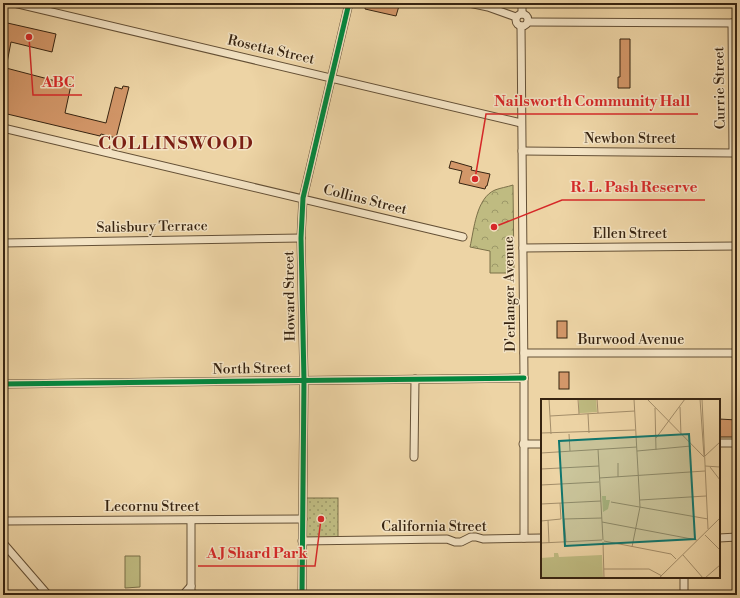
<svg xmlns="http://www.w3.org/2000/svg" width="740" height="598" viewBox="0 0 740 598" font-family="'Libre Bodoni',serif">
	<defs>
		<pattern id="grass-dots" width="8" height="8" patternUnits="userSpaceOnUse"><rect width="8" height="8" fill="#bfbb81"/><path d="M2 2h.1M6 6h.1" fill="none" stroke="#9c9868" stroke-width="1.8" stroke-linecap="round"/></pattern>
		<pattern id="forest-crowns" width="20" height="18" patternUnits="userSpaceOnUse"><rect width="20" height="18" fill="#bfbb81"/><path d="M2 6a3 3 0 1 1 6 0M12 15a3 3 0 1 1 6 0" fill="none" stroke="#9c9868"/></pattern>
	</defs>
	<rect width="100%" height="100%" fill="#edd4a5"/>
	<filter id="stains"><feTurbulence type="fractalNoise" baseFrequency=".005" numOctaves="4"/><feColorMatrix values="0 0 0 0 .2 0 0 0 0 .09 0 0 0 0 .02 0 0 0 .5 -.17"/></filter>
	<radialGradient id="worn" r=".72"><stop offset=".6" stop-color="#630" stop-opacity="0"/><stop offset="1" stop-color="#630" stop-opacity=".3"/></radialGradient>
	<rect fill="url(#grass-dots)" stroke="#7b7049" x="305" y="498" width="33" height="41"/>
	<path fill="url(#forest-crowns)" stroke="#7b7049" d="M 513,185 L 514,273 L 490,273 L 490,251 L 470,247 C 474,230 476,198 495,190 C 500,188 507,187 513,185 Z"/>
	<polygon fill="#bfbb81" stroke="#7b7049" points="125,556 140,556 140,587 125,588"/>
	<g fill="#d39769" stroke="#372411">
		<polygon points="366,3 387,3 399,6 396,16 365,9"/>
		<polygon points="3,22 56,34 52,52 11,42 6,68 71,85 65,113 106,123 115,87 122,89 123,86 129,87 116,138 101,134 100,136 3,113"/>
		<polygon points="620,39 630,39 630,88 618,88 618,77 620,77"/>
		<polygon points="451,161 472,167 471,170 490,174 487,186 486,186 485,189 459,183 462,171 449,168"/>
		<rect x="557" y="321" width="10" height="17"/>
		<rect x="559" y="372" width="10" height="17"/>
		<polygon points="719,419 737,420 737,437 719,437"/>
	</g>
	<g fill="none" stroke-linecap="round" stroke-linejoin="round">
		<g stroke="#645036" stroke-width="9">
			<g id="minor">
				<polyline points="14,3 521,123"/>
				<polyline points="469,3 488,7 516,17"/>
				<circle cx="522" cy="20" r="6"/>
				<polyline points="522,14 522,3"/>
				<polyline points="528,22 737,23"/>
				<polyline points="521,26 524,378 524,538"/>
				<polyline points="3,128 463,237"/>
				<polyline points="522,151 733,153 732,23"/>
				<polyline points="3,243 301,238"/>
				<polyline points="523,248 737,246"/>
				<polyline points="524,353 737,353"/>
				<polyline points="3,384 524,378"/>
				<polyline points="719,443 737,443"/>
				<polyline points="523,444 542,444"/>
				<polyline points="414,457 415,379"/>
				<polyline points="3,523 6,521 303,519"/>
				<polyline points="719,538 737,537"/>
				<polyline points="302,541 447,539 455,542 461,542 471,537 476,537 483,539 542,538"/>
				<polyline points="3,543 48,595"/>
				<polyline points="684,577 684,595"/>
				<polyline points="183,595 191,586"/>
				<polyline points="191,595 191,520"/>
				<polyline points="302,595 304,380 301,238 303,198 349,3"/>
			</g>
		</g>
		<use href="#minor" stroke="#f3e3c4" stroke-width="7"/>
		<g stroke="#f3e3c4" stroke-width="8">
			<g id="cycleway">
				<polyline points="3,384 524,378"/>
				<polyline points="302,595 304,380 301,238 303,198 349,3"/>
			</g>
		</g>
		<use href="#cycleway" stroke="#00873e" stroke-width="5"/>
	</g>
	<g text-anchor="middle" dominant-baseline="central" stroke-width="3" stroke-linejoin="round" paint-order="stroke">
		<g font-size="14" fill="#372411" stroke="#f3e3c4">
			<text transform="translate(271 50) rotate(13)">Rosetta Street</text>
			<text transform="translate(720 88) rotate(-91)">Currie Street</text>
			<text x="630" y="139">Newbon Street</text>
			<text transform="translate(365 200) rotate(14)">Collins Street</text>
			<text transform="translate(152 227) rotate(-1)">Salisbury Terrace</text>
			<text x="630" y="234">Ellen Street</text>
			<text transform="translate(510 294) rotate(-91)">D'erlanger Avenue</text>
			<text transform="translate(290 296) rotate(-91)">Howard Street</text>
			<text x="631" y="340">Burwood Avenue</text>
			<text transform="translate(252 369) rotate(-1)">North Street</text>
			<text x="152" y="507">Lecornu Street</text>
			<text x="434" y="527">California Street</text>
		</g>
		<g font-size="18" font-weight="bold" letter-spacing="1" fill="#7a1f14" stroke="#f3e3c4">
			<text x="176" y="143">COLLINSWOOD</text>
		</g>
	</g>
	<g transform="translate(541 399)">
		<rect width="179" height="179" fill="#edd4a5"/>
		<path d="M 38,0 L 55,0 L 56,13 L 38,14 ZM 61,97 L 65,97 L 65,101 L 69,101 L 67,110 L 62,113 Z" fill="#bfbb81"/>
		<path d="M 13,154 L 17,154 L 18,158 L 61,156 L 62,179 L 0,179 L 0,159 L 13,158 Z" fill="#bfbb81"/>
		<path d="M 51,5 L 51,13 L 38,14 L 38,6 Z" fill="#bfbb81"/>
		<path fill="none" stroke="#a48e6a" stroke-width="1" d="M 8,0 L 10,35M 37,0 L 38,15M 56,0 L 57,14M 106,0 L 163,58M 159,0 L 163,57M 161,0 L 167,130M 139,8 L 140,36M 114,9 L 115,51M 47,15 L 48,34M 9,17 L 94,12M 0,34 L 94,31M 28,35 L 29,52M 115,39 L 144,0M 57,50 L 62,141M 96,52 L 150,47M 0,54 L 96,48M 164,57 L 179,43M 77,64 L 77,78M 164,67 L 179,68M 169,68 L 179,81M 0,70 L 58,67M 58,79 L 164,72M 0,86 L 58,83M 99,101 L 165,97M 70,103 L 167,120M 0,105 L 60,102M 7,121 L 8,144M 0,122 L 20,120 L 19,104M 61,123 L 156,141M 164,136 L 179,151M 63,142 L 130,155 L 135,160M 25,143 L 23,120 L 61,119M 62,143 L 63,179M 0,144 L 61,141M 91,148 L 99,108 L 93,0M 142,156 L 162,179M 63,170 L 108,170 L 121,177M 118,179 L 179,119M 164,179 L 179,166"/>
		<path fill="#0f766e" fill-opacity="0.15" stroke="#0f766e" stroke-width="2" d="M 148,35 L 154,140 L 24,147 L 18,42 Z"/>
		<rect width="179" height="179" fill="none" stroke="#372411" stroke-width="2"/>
	</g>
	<path fill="none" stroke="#d62828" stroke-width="1.5" d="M29 37L33 95H82M475 179L486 114H698M494 227L562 200H705M321 519L315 566H198"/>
	<g fill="#d62828" stroke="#f3e3c4" stroke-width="1.5">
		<circle cx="29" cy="37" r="4"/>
		<circle cx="475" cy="179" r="4"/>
		<circle cx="494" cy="227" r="4"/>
		<circle cx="321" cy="519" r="4"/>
	</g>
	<g font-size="15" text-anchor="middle" font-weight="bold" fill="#d62828" stroke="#f3e3c4" stroke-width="3" stroke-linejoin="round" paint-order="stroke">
		<text x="58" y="87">ABC</text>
		<text x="592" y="106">Nailsworth Community Hall</text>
		<text x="634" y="192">R. L. Pash Reserve</text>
		<text x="257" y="558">A J Shard Park</text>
	</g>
	<rect width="740" height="598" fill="none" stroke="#edd4a5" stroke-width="16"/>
	<rect x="4" y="4" width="732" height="590" fill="none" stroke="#372411" stroke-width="2"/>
	<rect x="8" y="8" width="724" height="582" fill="none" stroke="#372411"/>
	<rect width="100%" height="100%" filter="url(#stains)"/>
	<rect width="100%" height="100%" fill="url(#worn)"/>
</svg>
